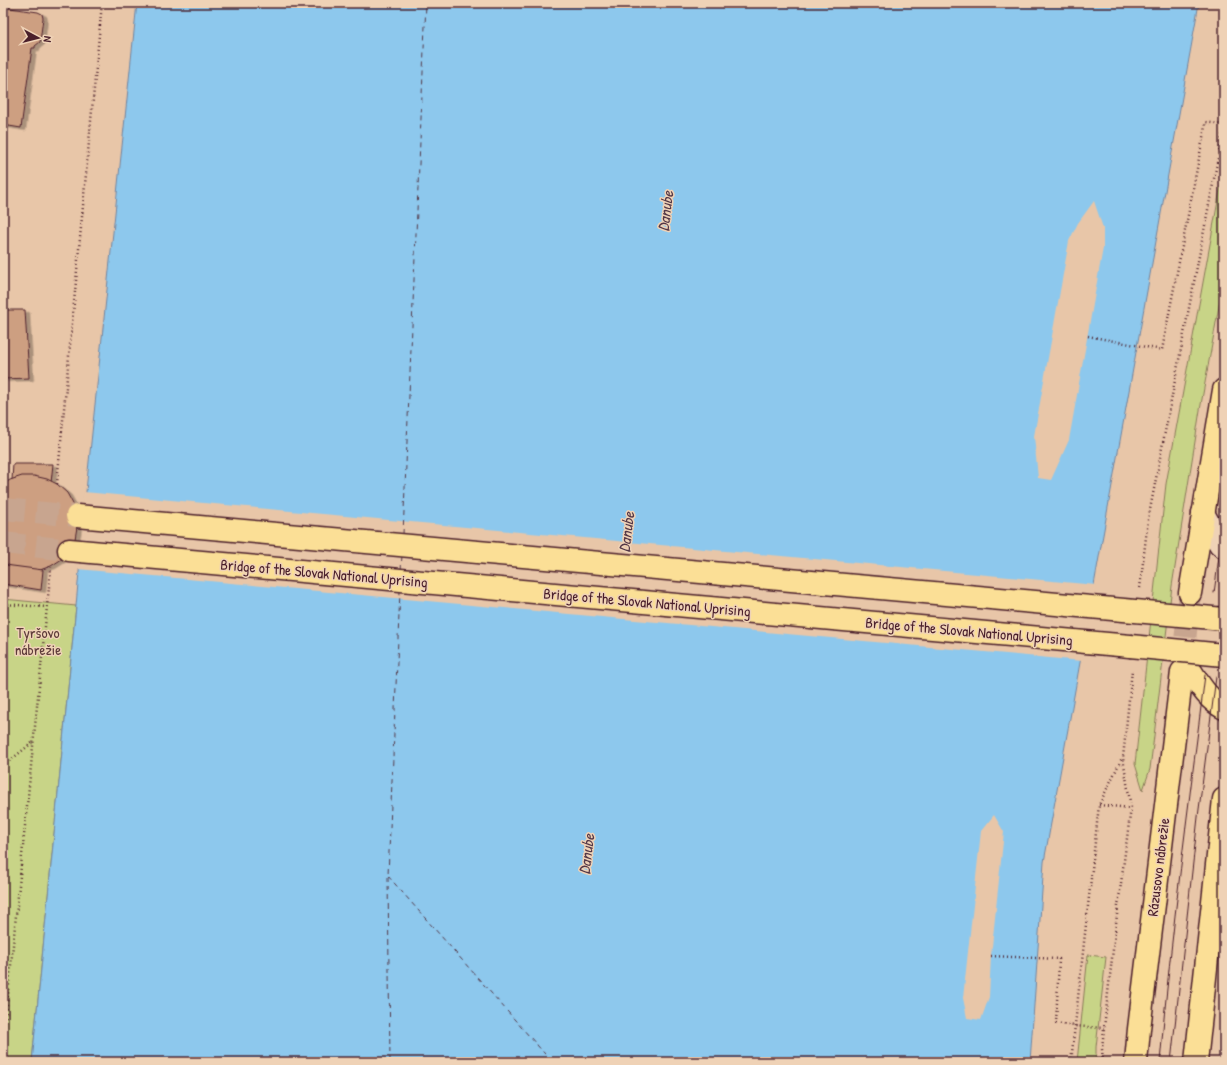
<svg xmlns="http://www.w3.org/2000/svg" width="1227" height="1065" viewBox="0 0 1227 1065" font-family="'Patrick Hand',sans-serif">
	<defs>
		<filter id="shadow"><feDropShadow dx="4.5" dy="2.5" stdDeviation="0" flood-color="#0004"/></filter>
	</defs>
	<rect width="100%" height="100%" fill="#e8c6a8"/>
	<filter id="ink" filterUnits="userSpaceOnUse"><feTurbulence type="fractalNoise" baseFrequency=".025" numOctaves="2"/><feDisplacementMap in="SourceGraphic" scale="8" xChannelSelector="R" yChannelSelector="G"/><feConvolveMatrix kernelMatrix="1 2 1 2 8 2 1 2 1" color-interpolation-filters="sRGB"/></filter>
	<g filter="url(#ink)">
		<g fill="#c8d487" stroke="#897a59">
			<polygon points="1224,168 1224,279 1200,410 1172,586 1150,769 1143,790 1135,764 1166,484"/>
			<polygon points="3,599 76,606 32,1062 3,1062"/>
			<polygon points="1088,955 1106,957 1096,1047 1096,1062 1077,1062"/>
		</g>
		<polygon fill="#8dc8ed" stroke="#72849f" points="137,3 1199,3 1044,862 1030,1062 32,1062 76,606 87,481"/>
		<g fill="#e8c6a8">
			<polygon points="1094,201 1103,228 1103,248 1069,440 1051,480 1038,478 1034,436 1069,241 1078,223"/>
			<polygon points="84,492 1096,585 1082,661 77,569"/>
			<polygon points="994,815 1004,832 991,956 989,997 981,1020 967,1018 963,998 981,831"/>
		</g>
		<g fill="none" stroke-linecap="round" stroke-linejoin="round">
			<g stroke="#543848" stroke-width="1" stroke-dasharray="5 4" stroke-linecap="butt">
				<polyline points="403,534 426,3"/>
				<polyline points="401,570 402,555"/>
				<polyline points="388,876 552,1062"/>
				<polyline points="390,1062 388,876 400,591"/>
			</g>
		</g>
		<g fill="#cd9f81" stroke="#4a1f2b" filter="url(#shadow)">
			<polygon points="3,7 38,12 42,14 43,18 40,42 35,46 35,48 32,48 21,128 3,125"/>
			<polygon points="5,310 25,310 29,378 3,379 3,332 5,332"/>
			<polygon points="13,464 53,464 51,483 12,480"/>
			<polygon points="22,476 34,476 47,479 57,484 67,493 73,504 77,516 77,527 75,539 69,550 62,559 51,566 40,570 28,571 16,569 3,562 3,484 10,480"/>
			<polygon points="5,565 43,570 41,590 3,584"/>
		</g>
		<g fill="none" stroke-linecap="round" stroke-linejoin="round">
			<g stroke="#c8a58f" stroke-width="22" stroke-dasharray="22 11" stroke-linecap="butt">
				<polyline points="3,509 77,516"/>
				<polyline points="3,543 69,550"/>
				<polyline points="1182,670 1190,593"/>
			</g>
			<g stroke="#4a1f2b" stroke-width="25">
				<polyline id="minor" points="1203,513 1220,544 1224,547"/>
			</g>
			<g stroke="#4a1f2b" stroke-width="25">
				<g id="major">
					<polyline points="69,550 1130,646"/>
					<polyline points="1190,593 1224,390"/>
					<path d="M 1192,673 C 1201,687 1209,700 1224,708"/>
					<polyline points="1136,1062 1139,1029 1182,672"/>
					<polyline points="1196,1062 1224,799"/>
				</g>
			</g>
			<g stroke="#4a1f2b" stroke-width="2.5" stroke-dasharray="1 3" stroke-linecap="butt">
				<polyline points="1088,336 1162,350 1206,122 1224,125"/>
				<polyline points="57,484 102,3"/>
				<polyline points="1140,588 1148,520 1224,127"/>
				<polyline points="3,604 46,607"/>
				<polyline points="3,766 32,743"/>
				<polyline points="1099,805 1131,808"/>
				<polyline points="991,956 1059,959 1056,1023 1074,1026 1104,1028"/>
				<polyline points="3,1045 51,567"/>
				<polyline points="1071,1062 1099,805 1122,758"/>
				<polyline points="1103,1062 1102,1049 1104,1028 1118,906 1131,808 1123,758 1132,670"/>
			</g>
			<use href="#minor" stroke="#efd2b6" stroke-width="22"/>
			<use href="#major" stroke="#fbdf96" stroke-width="22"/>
			<g stroke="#4a1f2b" stroke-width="1">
				<polyline points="1214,593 1224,521"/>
				<path d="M 1160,1062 C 1171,933 1189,804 1205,675"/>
				<polyline points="1171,1062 1198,817 1216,677"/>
			</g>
			<g stroke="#4a1f2b" stroke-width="25" stroke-linecap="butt">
				<g id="major-bridge">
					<polyline points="77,516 1224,619"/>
					<polyline points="1130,646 1224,655"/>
				</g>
			</g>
			<use href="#major-bridge" stroke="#fbdf96" stroke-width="22"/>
		</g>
	</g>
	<g text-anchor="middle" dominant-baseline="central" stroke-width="3" stroke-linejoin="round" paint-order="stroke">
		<g font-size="15" fill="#4a1f2b" stroke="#efd2b6">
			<text transform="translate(324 573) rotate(5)">Bridge of the Slovak National Uprising</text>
			<text transform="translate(647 602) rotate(5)">Bridge of the Slovak National Uprising</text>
			<text transform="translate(969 631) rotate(5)">Bridge of the Slovak National Uprising</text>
			<text transform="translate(1158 867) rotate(-83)">Rázusovo nábrežie</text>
		</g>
		<g font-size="15" fill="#5d3a39" stroke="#efd2b6">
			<text x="38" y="632">Tyršovo<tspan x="38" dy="17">nábrežie</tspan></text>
		</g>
		<g font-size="16" font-style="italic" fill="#543848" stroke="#efd2b6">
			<text transform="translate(665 211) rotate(-83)">Danube</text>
			<text transform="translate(626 532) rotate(-83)">Danube</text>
			<text transform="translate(586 854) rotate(-83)">Danube</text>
		</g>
	</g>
	<rect width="1227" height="1065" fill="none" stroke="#efd2b6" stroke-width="16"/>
	<rect x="8" y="8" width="1211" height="1049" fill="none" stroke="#4a1f2b" stroke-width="1.5" filter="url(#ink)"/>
	<g transform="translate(38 38) rotate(97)" stroke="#efd2b6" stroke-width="3" paint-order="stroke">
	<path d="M0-3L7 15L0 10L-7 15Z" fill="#4a1f2b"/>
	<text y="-6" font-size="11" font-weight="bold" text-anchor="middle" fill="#4a1f2b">N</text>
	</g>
</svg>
